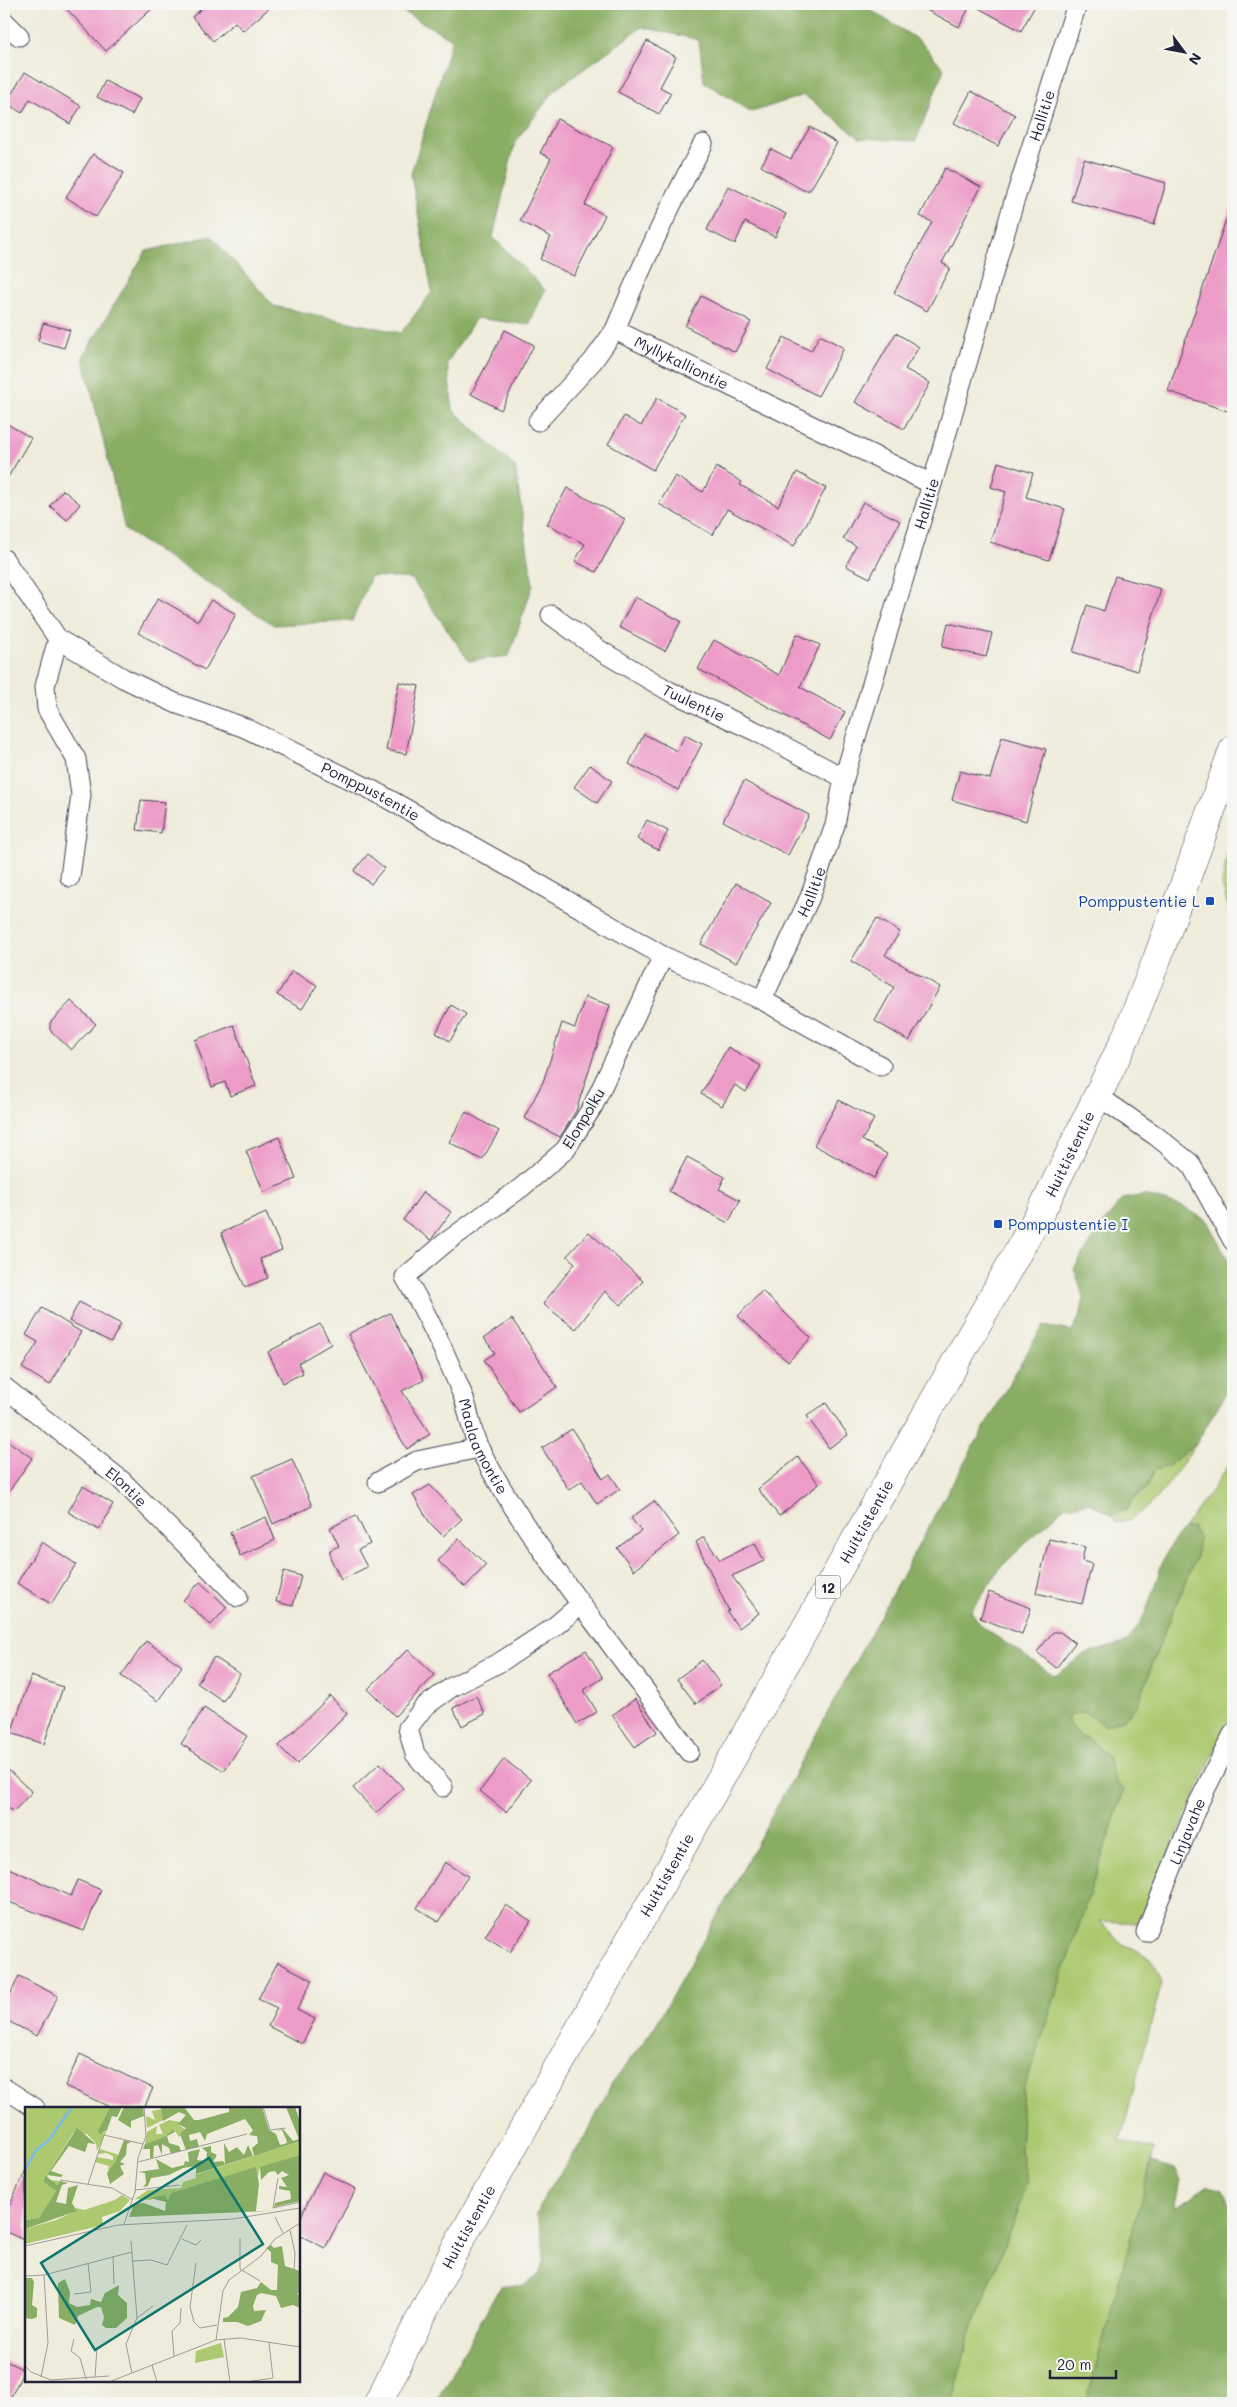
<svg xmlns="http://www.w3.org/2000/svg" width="1237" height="2407" viewBox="0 0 1237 2407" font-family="Mali,sans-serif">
	<rect width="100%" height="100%" fill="#f6f6f2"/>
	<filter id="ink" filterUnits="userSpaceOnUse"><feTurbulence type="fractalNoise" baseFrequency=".02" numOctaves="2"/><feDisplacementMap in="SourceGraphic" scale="10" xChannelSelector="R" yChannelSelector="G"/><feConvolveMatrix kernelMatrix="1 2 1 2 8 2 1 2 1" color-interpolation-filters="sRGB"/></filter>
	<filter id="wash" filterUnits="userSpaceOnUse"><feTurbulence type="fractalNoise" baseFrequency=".0096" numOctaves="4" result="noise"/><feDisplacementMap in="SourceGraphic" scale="20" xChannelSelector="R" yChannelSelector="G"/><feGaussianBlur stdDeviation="1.12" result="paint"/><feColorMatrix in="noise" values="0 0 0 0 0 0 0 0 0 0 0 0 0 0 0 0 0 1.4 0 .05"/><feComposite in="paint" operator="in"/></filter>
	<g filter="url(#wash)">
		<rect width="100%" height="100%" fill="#efecdb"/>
		<g fill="#acc970" stroke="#677656">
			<polygon points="1233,821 1233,918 1231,918 1222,884"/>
			<path d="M 1197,1442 C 1179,1468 1162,1499 1134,1517 C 1129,1521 1122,1521 1116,1523 L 1112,1515 L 1127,1509 L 1134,1498 L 1146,1489 L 1155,1470 L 1168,1466 Z"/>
			<polygon points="1233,1458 1233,1710 1138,1923 1100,1921 1123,1944 1152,1959 1162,1982 1120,2141 1153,2149 1145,2189 1086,2403 951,2403 969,2337 1028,2182 1020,2151 1023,2088 1035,2057 1124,1790 1115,1781 1108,1757 1088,1738 1080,1736 1067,1722 1069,1714 1084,1712 1106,1725 1149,1675 1159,1645 1196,1558 1192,1527 1183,1529 1213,1489"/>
		</g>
		<g fill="#89ad62" stroke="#56684e">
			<polygon points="389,4 861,4 920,41 944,69 916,141 860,138 804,95 752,112 704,82 699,40 642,27 556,89 515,142 493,237 545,290 529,325 476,318 447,363 453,410 515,467 533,585 509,656 469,661 412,579 371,576 352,621 274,625 125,530 83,357 146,251 211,236 274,306 401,333 432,292 411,174 452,39"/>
			<path d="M 1144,1195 L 1184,1207 L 1207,1221 L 1233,1268 L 1233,1381 L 1197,1442 L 1168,1466 L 1155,1470 L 1146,1489 L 1134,1498 L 1127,1509 L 1112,1515 L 1089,1503 L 1065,1506 L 1002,1566 L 971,1611 L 982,1627 L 1055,1676 L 1083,1655 L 1127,1642 C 1134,1631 1143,1620 1147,1608 C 1159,1578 1160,1555 1183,1529 L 1192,1527 L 1199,1538 L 1196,1558 L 1159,1645 L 1138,1705 L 1124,1719 L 1106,1725 L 1084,1712 L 1069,1715 L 1068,1722 L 1080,1736 L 1088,1738 L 1108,1757 L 1115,1781 L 1124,1790 L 1035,2057 L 1023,2088 L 1020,2151 L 1028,2182 L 969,2337 L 951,2403 L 435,2403 L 501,2285 L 523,2286 L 539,2275 L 544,2258 L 542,2233 L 536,2217 L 546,2193 L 586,2136 L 612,2083 L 654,2028 L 730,1893 L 943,1500 L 1033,1342 L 1044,1326 L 1071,1331 C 1088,1308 1084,1295 1074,1269 L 1098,1231 L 1122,1199 Z"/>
			<polygon points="1151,2162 1175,2169 1181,2181 1175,2207 1189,2199 1207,2185 1221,2188 1233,2209 1233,2347 1231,2352 1233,2403 1086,2403"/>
		</g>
		<g id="blocks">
			<g fill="#ed9cc8">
				<polygon points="62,4 157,4 106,51"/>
				<polygon points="207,4 274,4 243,31 235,22 213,41 192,17"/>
				<polygon points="915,4 1036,4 1021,31 971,4 959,27"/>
				<polygon points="647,41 676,57 660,87 671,93 659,114 618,92"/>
				<polygon points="25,72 81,106 70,124 30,99 22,113 6,103"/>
				<polygon points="105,81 140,99 132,115 97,97"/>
				<polygon points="971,91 1015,115 998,146 954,123"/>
				<polygon points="557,119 613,147 585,205 605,215 574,276 540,259 551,237 520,221 551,158 540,153"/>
				<polygon points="810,127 837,143 810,190 803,190 761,166 771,149 791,159"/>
				<polygon points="93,154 124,173 96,217 66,197"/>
				<polygon points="1084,159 1166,183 1154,225 1071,201"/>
				<polygon points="945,168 981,187 942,263 950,268 927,311 894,293 932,222 920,216"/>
				<polygon points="728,186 786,214 775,237 745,222 735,244 707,230"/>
				<polygon points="1230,208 1233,209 1233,413 1168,391"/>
				<polygon points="701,296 751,322 735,352 685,326"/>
				<polygon points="43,323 70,330 64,348 38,341"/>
				<polygon points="505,330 534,345 501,410 471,394"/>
				<polygon points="896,333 919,347 905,369 930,383 904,429 855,402"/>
				<polygon points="820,335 844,348 818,396 767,369 784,337 811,351"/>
				<polygon points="657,398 685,414 653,470 608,444 624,416 641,426"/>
				<polygon points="4,422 31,438 4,484"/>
				<polygon points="998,462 1033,473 1026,497 1065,509 1049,560 990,542 1006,492 991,487"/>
				<polygon points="716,467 742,482 740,485 778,506 797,472 826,488 794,546 727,509 713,535 659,504 675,476 703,492"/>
				<polygon points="567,488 625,519 596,572 575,561 585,544 547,524"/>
				<polygon points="63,490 80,504 67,520 50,506"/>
				<polygon points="863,502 900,521 870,578 846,566 856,546 843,539"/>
				<polygon points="1115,576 1161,589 1137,671 1073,652 1087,605 1104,611"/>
				<polygon points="635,597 681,621 665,651 619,627"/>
				<polygon points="158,598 198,621 211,600 236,614 205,670 138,633"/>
				<polygon points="948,623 992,633 986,657 942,647"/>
				<polygon points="797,634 820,645 800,687 845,712 830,740 698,669 714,640 779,675"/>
				<polygon points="399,682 419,686 406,754 386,750"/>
				<polygon points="644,734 677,751 685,735 702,744 678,790 629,764"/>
				<polygon points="1002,737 1046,749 1026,821 952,800 960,771 990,779"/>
				<polygon points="590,765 612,781 597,803 574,787"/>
				<polygon points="744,781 809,815 788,855 723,821"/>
				<polygon points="141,800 165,802 161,833 137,830"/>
				<polygon points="647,820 668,831 658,850 637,839"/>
				<polygon points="368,854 384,868 371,884 354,871"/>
				<polygon points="736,883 771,903 736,963 701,944"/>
				<polygon points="877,918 900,932 885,955 940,987 909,1041 875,1021 894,987 851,961"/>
				<polygon points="292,971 317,985 302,1009 277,995"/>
				<polygon points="585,997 610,1005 576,1111 560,1137 524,1118 543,1082 562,1023 575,1028"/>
				<polygon points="71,1001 96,1024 71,1050 50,1030 50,1023"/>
				<polygon points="451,1005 466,1014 450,1041 436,1033"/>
				<polygon points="234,1025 256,1086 230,1096 225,1082 212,1087 195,1040"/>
				<polygon points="728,1047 761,1066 746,1092 735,1085 722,1106 701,1094"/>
				<polygon points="839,1100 874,1119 862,1140 887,1154 874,1178 814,1145"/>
				<polygon points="466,1112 499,1131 482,1160 449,1142"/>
				<polygon points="279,1137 296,1179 264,1192 246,1151"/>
				<polygon points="687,1157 725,1177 719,1189 740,1200 728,1223 669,1191"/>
				<polygon points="423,1192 451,1212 431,1240 403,1220"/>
				<polygon points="266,1213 282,1250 260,1259 268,1278 245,1287 221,1233"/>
				<polygon points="589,1232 643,1281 621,1305 605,1291 576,1329 543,1304 575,1263 567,1256"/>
				<polygon points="762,1291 811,1338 788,1362 738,1316"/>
				<polygon points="79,1302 121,1324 111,1342 69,1321"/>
				<polygon points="42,1308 81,1332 50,1385 22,1368 38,1342 26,1335"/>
				<polygon points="390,1313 424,1380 402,1391 430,1434 407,1449 395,1429 348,1334"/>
				<polygon points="512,1319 557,1387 519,1412 484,1360 495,1353 484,1338"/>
				<polygon points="320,1324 331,1344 298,1363 303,1373 283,1383 268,1352"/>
				<polygon points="826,1403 848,1435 829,1448 807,1416"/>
				<polygon points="572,1429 603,1479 610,1474 620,1489 597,1504 582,1481 569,1490 542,1448"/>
				<polygon points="4,1438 32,1458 4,1499"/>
				<polygon points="798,1457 819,1484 779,1516 758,1489"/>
				<polygon points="292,1459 312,1506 273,1524 253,1476"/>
				<polygon points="430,1485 462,1519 443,1536 430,1523 413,1495"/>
				<polygon points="83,1486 113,1504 99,1530 68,1512"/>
				<polygon points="654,1501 679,1535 634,1570 617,1548 641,1531 631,1518"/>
				<polygon points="356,1515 370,1544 358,1550 367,1567 341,1580 330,1557 330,1550 339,1546 330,1528"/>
				<polygon points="266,1517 275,1540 240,1556 230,1532"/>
				<polygon points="704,1537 720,1560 755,1543 764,1561 732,1576 759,1613 739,1628 727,1612 729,1611 696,1542"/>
				<polygon points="459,1538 486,1565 465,1587 438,1561"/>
				<polygon points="1049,1539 1085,1547 1082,1561 1092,1564 1082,1604 1036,1593"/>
				<polygon points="42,1542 76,1564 51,1604 17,1583"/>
				<polygon points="284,1571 301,1576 293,1606 276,1602"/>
				<polygon points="200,1582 227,1607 211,1625 183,1600"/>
				<polygon points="989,1592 1031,1608 1022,1634 980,1618"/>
				<polygon points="1053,1632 1060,1632 1075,1643 1056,1668 1037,1652"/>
				<polygon points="146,1641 182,1666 158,1701 121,1676"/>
				<polygon points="408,1649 435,1675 395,1716 368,1689"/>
				<polygon points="586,1650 603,1678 584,1690 597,1712 577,1724 547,1673"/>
				<polygon points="214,1657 240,1674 223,1701 197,1683"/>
				<polygon points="702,1660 721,1685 696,1704 677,1679"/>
				<polygon points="31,1676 63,1687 44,1744 11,1733"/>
				<polygon points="330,1696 347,1714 297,1764 279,1746"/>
				<polygon points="476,1696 485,1714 462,1726 453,1708"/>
				<polygon points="635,1699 657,1732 635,1747 612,1715"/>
				<polygon points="204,1708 247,1736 224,1771 181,1744"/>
				<polygon points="504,1759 531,1780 506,1812 480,1791"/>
				<polygon points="380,1763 403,1788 376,1813 353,1788"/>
				<polygon points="4,1766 32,1792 13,1812 4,1804"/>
				<polygon points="445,1862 468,1876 439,1922 417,1908"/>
				<polygon points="4,1866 71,1896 78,1880 101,1890 84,1931 4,1900"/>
				<polygon points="506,1905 531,1921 510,1952 485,1936"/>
				<polygon points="278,1962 312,1980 297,2010 315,2019 302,2044 268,2026 277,2008 258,1999"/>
				<polygon points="19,1976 58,1996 37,2036 4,2019 4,1989 11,1993"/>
				<polygon points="80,2054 153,2088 144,2108 112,2108 65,2086"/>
				<polygon points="26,2170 26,2241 4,2231 4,2217"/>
				<polygon points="323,2172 356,2189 325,2248 299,2235 299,2220"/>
				<polygon points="4,2360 24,2370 8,2403 4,2403"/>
			</g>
		</g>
	</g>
	<g filter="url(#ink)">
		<use href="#blocks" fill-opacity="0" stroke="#414053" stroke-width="1"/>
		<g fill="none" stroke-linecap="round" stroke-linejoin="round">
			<g stroke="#414053" stroke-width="21">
				<g id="minor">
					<polyline points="4,21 19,36"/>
					<path id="s1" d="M 703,144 C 670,205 641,266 615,330 L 932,484"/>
					<polyline points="538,421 593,361 615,330"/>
					<path id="s2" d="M 4,559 L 58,639 L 123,678 L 175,703 L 243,727 L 374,791 L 518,872 L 663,956 L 762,1000 L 881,1066"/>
					<path id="s3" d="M 551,615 L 601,651 L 669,691 L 757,732 L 844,778"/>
					<polyline points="58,639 45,686 47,709 76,759 81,795 70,877"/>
					<path id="s4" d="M 663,956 L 593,1106 L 565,1150 L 522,1187 L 445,1243 L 405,1277 C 428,1315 446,1354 463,1396 C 470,1413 471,1434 480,1450 C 537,1557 621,1652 689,1752"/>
					<path id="s5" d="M 762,1000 L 810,897 L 835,825 L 844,778 L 857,734 L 932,484 L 1013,205 L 1077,4"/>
					<polyline points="1098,1096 1156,1136 1190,1163 1233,1241"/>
					<path id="s6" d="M 4,1387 L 121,1480 L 238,1597"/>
					<polyline points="378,1482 417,1461 479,1448"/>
					<polyline points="443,1787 415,1754 408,1728 424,1707 452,1687 502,1661 554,1627 581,1604"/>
					<path id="s7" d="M 1146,1932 L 1197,1806 L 1233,1734"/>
					<polyline points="4,2088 35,2108"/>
				</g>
			</g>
			<g stroke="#414053" stroke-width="29">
				<g id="trunk">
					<path id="s8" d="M 378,2403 L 453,2253 L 1046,1202 L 1126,1037 L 1157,959 L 1233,750"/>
				</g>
			</g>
			<use href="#minor" stroke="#fff" stroke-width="19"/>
			<use href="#trunk" stroke="#fff" stroke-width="28"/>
		</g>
	</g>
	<g fill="#1a4fb4" stroke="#f6f6f2" stroke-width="2">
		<rect x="1205" y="896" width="10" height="10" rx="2.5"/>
		<rect x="993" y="1219" width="10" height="10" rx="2.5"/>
	</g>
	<g text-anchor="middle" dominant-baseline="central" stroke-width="4.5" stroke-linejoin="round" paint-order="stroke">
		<rect fill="#f6f6f2" stroke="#626272" stroke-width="1" x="815.5" y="1575.5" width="25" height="23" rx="4"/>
		<g font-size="14" font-weight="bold" fill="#22223b">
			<text x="828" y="1587">12</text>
		</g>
		<g font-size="15" fill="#22223b" stroke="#f6f6f2">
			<text stroke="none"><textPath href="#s5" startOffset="929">Hallitie</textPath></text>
			<text stroke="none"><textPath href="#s1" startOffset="280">Myllykalliontie</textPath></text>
			<text stroke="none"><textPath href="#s5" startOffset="524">Hallitie</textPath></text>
			<text stroke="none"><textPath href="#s3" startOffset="168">Tuulentie</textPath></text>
			<text stroke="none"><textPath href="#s2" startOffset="445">Pomppustentie</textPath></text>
			<text stroke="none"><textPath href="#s5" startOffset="119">Hallitie</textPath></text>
			<text transform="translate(583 1118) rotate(-59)">Elonpolku</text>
			<text stroke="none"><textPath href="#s8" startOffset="1428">Huittistentie</textPath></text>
			<text stroke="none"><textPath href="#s4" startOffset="609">Maalaamontie</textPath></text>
			<text stroke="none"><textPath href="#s6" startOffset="158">Elontie</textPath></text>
			<text stroke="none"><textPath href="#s8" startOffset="1008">Huittistentie</textPath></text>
			<text stroke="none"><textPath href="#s7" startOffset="109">Linjavahe</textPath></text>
			<text stroke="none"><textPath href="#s8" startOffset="602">Huittistentie</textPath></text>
			<text stroke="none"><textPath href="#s8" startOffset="198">Huittistentie</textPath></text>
		</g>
		<g font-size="15" fill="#164399" stroke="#f6f6f2" text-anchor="end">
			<text x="1200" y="901">Pomppustentie L</text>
			<text x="1008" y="1224" text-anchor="start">Pomppustentie I</text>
		</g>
	</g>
	<g transform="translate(25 2107)">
		<rect width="275" height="275" fill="#efecdb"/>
		<path d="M 85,0 L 75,21 L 78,26 L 82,23 L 72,44 L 71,36 L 62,27 L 48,26 L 22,68 L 25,73 L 35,74 L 34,78 L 21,72 L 19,70 L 18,73 L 31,82 L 30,86 L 14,111 L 0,113 L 0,1 ZM 137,2 L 138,13 L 122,21 L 121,9 L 130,13 L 127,4 ZM 144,13 L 156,15 L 154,18 L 161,23 L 154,30 L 149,22 L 139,30 L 120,37 L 122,25 L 132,19 L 131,27 L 138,27 L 134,18 ZM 275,34 L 275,48 L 234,62 L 233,71 L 231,61 L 146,86 L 143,93 L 140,88 L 125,93 L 110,92 L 123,83 L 156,81 L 158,75 L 171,71 L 170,68 ZM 75,42 L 94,48 L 87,63 L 83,64 L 84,59 L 70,55 L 72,50 L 88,53 L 88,49 L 81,46 L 73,47 ZM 97,88 L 105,93 L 95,104 L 77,110 L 78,118 L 0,137 L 0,122 L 31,113 L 51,104 L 51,101 L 59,103 L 90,93 ZM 196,236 L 199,250 L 170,256 L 171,244 Z" fill="#acc970"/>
		<path d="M 85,0 L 97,0 L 92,10 L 87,9 L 82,23 L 75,27 L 73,24 ZM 99,0 L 118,0 L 119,9 L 106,14 L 106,21 L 93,13 ZM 136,0 L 159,0 L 169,13 L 174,13 L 204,5 L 204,1 L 237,0 L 244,23 L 251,27 L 255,38 L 262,36 L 261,32 L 257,23 L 250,24 L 258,22 L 268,34 L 274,32 L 261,0 L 270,0 L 275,15 L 275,34 L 229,49 L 227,41 L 233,36 L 232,29 L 224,28 L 228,23 L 220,12 L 182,27 L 180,34 L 175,25 L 164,28 L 165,34 L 172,32 L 174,40 L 161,43 L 155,27 L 161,21 L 153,17 L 161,8 L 154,5 L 138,14 ZM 52,21 L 71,37 L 63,36 L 60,45 L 44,39 L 26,64 L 38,68 L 36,70 L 22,68 ZM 149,22 L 150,25 L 142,29 L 144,36 L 154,39 L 156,44 L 146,47 L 144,41 L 137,37 L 137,48 L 133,38 L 129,39 L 128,51 L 125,51 L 125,42 L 118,42 L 120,37 L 139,30 ZM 99,33 L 106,35 L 102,37 L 101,48 L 95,55 L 100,57 L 95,59 L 99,67 L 85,77 L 82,66 L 91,54 ZM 199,36 L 204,45 L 212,40 L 219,48 L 223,38 L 228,49 L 171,67 L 171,59 L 158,61 L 144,68 L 126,71 L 123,79 L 118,80 L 121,76 L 120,66 L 113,65 L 134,62 L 131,52 L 147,61 L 159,58 L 160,54 L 164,55 L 163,45 L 175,42 L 172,53 L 181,54 L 182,45 L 177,41 L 186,39 L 186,45 L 192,48 L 188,55 L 198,54 L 200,57 ZM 275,48 L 275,94 L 249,100 L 250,96 L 266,92 L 265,84 L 254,82 L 254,79 L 262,80 L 256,71 L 264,68 L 257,64 L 253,68 L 250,64 L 244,65 L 236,73 L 235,60 ZM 231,60 L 234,77 L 231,104 L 242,104 L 104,110 L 109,97 L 119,96 L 140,104 L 141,95 L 125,91 L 140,88 L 143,93 L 146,86 ZM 20,69 L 33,78 L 35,74 L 43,76 L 37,78 L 31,95 L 41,97 L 43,81 L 53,78 L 47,96 L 52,104 L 0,122 L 0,113 L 14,111 L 31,84 L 18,74 ZM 246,138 L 249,141 L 257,139 L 260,159 L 275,164 L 275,185 L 272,187 L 275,188 L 275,201 L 268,198 L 256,201 L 251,189 L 236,186 L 232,188 L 228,199 L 229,204 L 241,203 L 236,214 L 223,219 L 212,215 L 198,215 L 198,211 L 203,210 L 213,200 L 216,185 L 232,181 L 236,175 L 246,183 L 252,183 L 253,158 L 246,155 L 246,145 L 241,141 ZM 0,171 L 7,171 L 9,175 L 7,198 L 12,201 L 12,210 L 7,212 L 0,211 ZM 40,172 L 45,185 L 44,196 L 52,200 L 65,198 L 66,192 L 76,195 L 80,186 L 94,178 L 93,188 L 102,196 L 102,211 L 91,221 L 81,221 L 77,218 L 79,210 L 76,200 L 72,200 L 53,209 L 50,218 L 34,211 L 33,176 Z" fill="#89ad62"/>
		<path fill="none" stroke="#79baee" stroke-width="2.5" d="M 0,63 L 11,43 L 24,33 L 47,0"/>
		<path fill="none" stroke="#9d9b9b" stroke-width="1" d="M 204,0 L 224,0M 238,0 L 245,23 L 261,21M 113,55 L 222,27M 253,71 L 248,101 L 275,95M 35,73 L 87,81 L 108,93M 63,77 L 79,28 L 118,37M 110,83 L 155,78M 250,110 L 258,126M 99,117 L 110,85 L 113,51 L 121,29 L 119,0M 265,123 L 270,146 L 268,183 L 275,183M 215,131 L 215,162 L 235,174M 157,132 L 171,138 L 176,133M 106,134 L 112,211 L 101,237 L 107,266M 0,139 L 93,118 L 208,112 L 275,101M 88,149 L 89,177M 108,154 L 126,153 L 142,158 L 162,118M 171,156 L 165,200 L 169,215 L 175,221 L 192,218M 0,169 L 19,168 L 107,145M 49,187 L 66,185 L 63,156M 112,211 L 128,199M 49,232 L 46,244 L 55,251 L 61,272M 199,232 L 205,275M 191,233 L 198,184 L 204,173 L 236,149 L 250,132 L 275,116M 149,249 L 147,224 L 155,216 L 156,201M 127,258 L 132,275M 0,259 L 6,265 L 26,273 L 84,269M 16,270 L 23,236 L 19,168M 70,270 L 72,240M 84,275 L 191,233 L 216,231 L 275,240M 222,275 L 248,271 L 244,236"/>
		<path fill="#0f766e" fill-opacity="0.15" stroke="#0f766e" stroke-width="2.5" d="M 184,51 L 238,137 L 70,243 L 16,156 Z"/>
		<rect width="275" height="275" fill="none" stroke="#22223b" stroke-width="2.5"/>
	</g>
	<rect width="1237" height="2407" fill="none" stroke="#f6f6f2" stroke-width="20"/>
	<g transform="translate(1184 52) rotate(122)" stroke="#f6f6f2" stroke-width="4" paint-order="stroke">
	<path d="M0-4L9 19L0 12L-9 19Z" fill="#22223b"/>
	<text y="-8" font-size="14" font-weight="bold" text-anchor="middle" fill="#22223b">N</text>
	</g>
	<path d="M1050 2370v8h66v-8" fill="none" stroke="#22223b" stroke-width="2.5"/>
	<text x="1057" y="2370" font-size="15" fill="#22223b" stroke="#f6f6f2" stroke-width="4" paint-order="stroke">20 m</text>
</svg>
